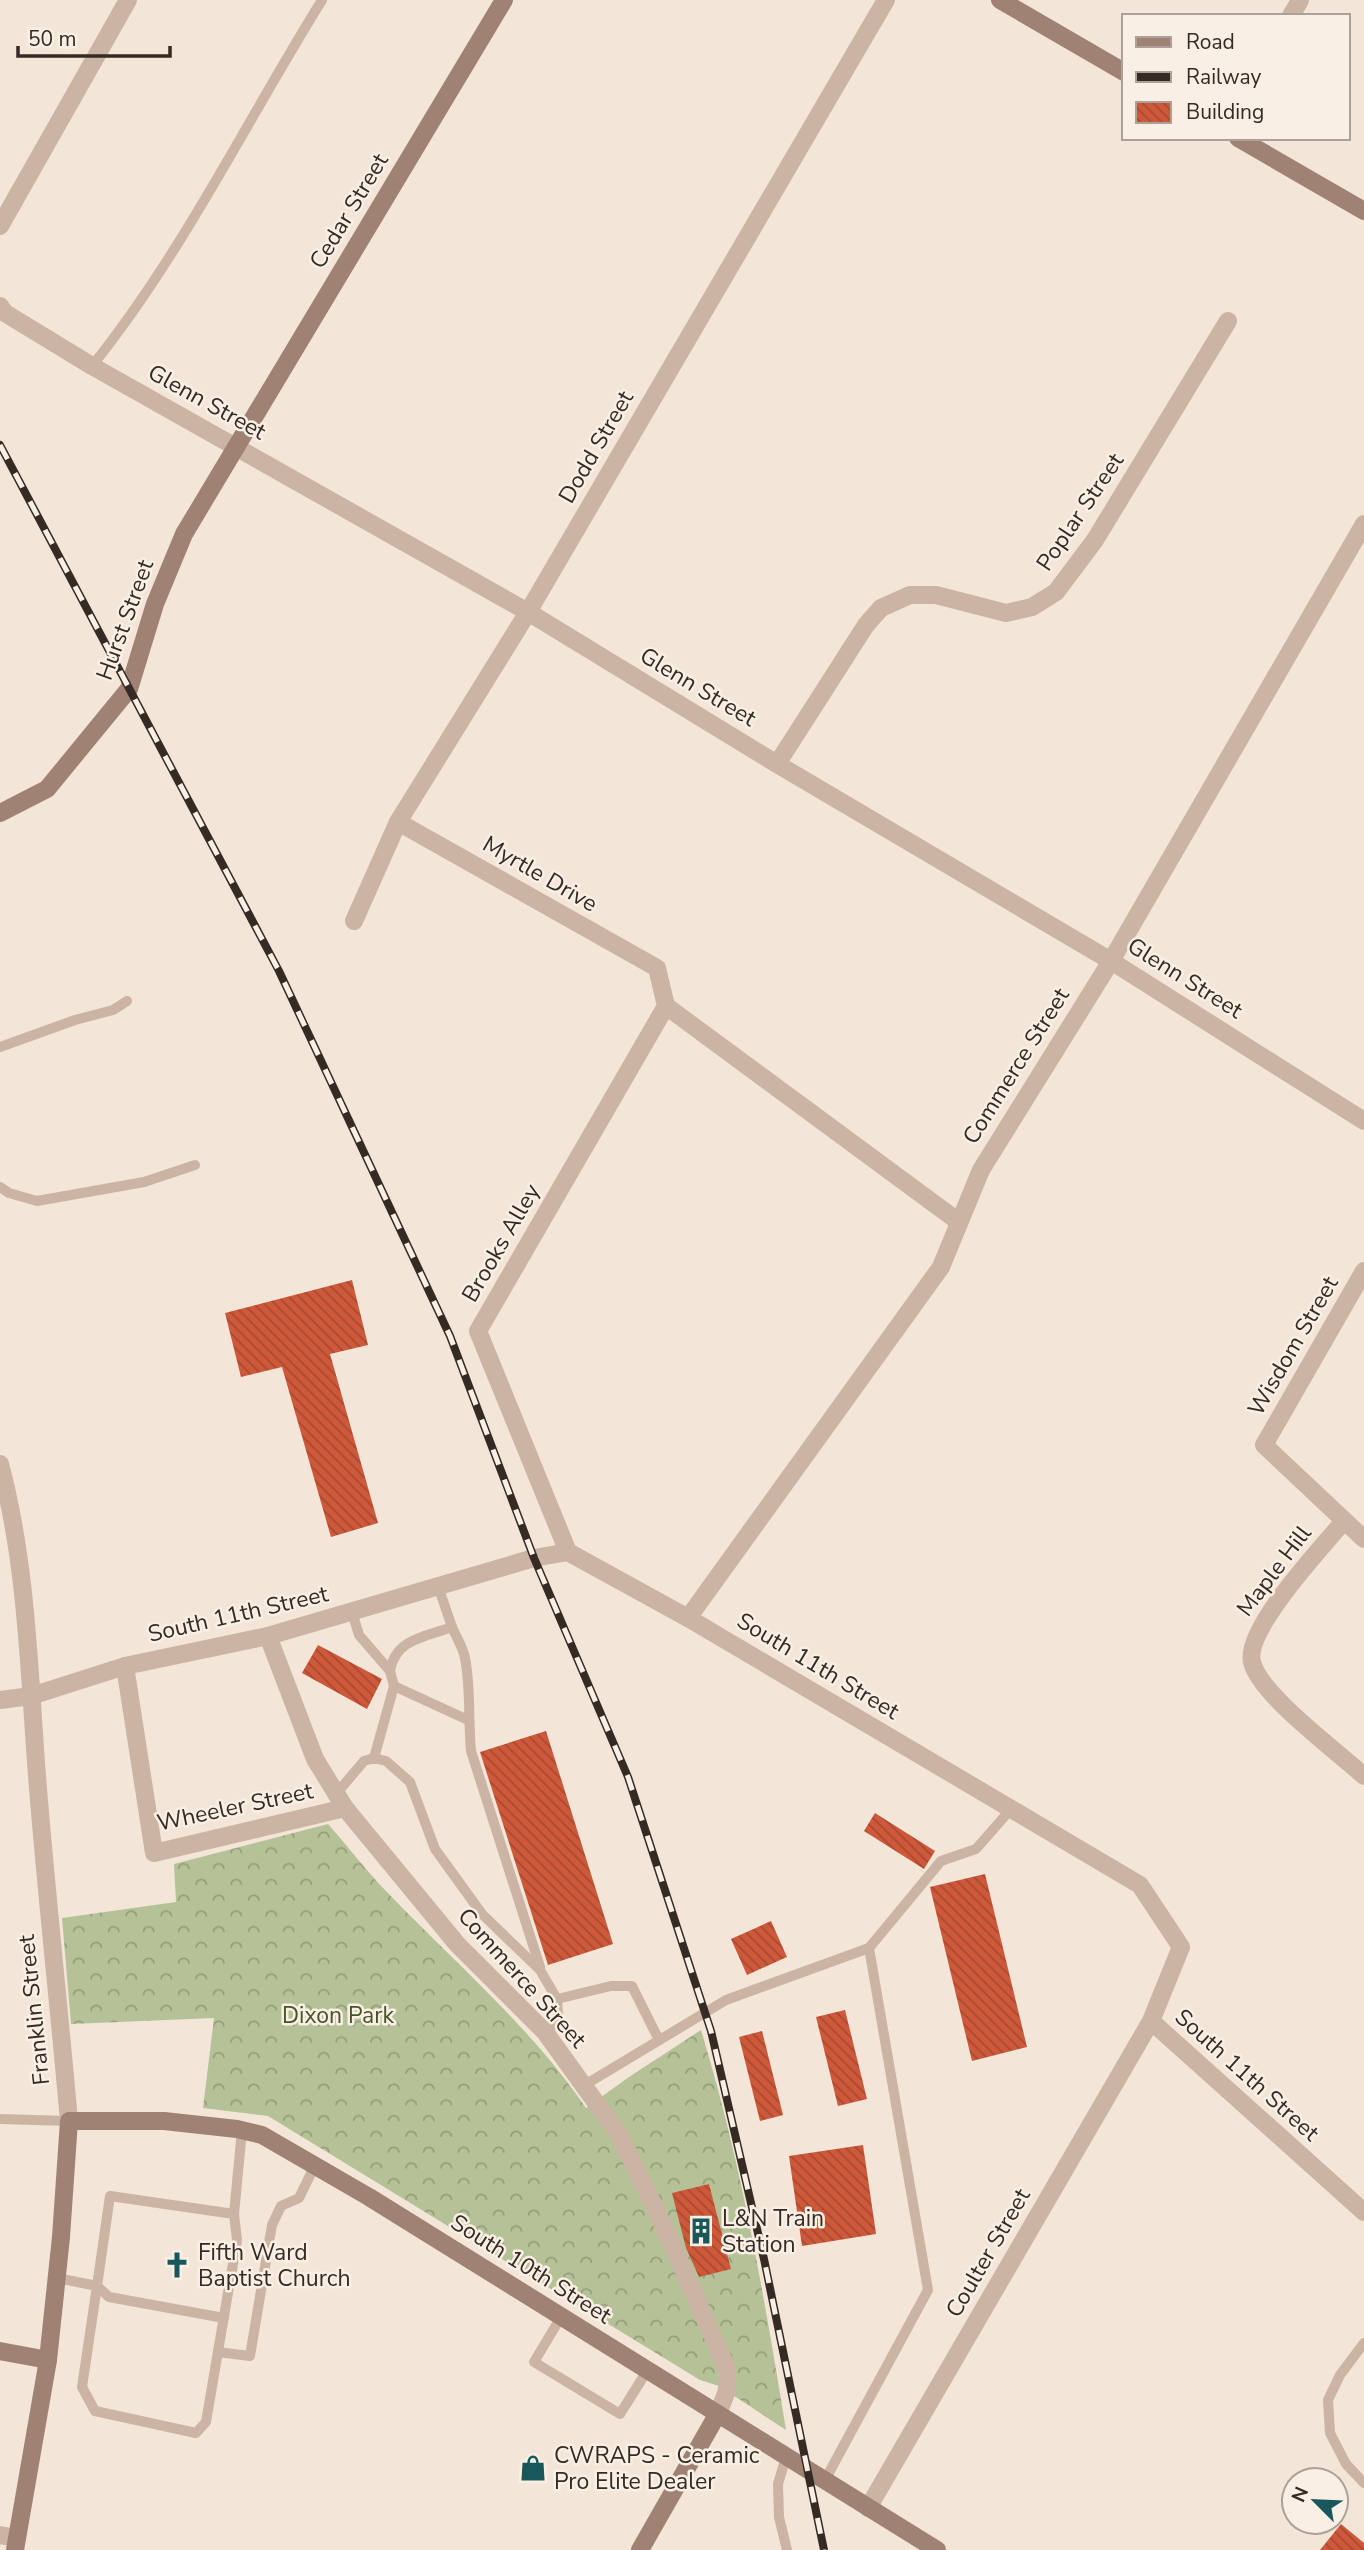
<svg xmlns="http://www.w3.org/2000/svg" width="1364" height="2550" viewBox="0 0 1364 2550" font-family="'Nunito Sans',sans-serif">
	<defs>
		<pattern id="forest-crowns" width="20" height="18" patternUnits="userSpaceOnUse" patternTransform="scale(1.75)"><rect width="20" height="18" fill="#b5c297"/><path d="M2 6a3 3 0 1 1 6 0M12 15a3 3 0 1 1 6 0" fill="none" stroke="#949e7b"/></pattern>
		<pattern id="building-back-hatch" width="6" height="6" patternUnits="userSpaceOnUse" patternTransform="scale(1.75)"><rect width="6" height="6" fill="#ce583a"/><path d="M-1 5l2 2M0 0l6 6M5-1l2 2" fill="none" stroke="#a84931"/></pattern>
	</defs>
	<rect width="100%" height="100%" fill="#f3e5d7"/>
	<path fill="url(#forest-crowns)" d="M 328,1824 C 348,1846 366,1871 387,1892 C 455,1963 531,2027 586,2108 L 629,2077 L 701,2030 C 741,2161 764,2295 786,2430 L 719,2386 L 700,2380 L 268,2116 L 203,2108 L 214,2018 L 71,2024 L 62,1918 L 176,1902 L 174,1864 Z"/>
	<g fill="url(#building-back-hatch)">
		<polygon points="352,1280 368,1345 330,1354 378,1523 331,1537 282,1367 241,1377 225,1313"/>
		<polygon points="318,1645 382,1679 367,1709 302,1673"/>
		<polygon points="546,1731 613,1944 548,1965 480,1752"/>
		<polygon points="875,1813 935,1851 924,1869 864,1831"/>
		<polygon points="985,1874 1027,2047 972,2061 930,1887"/>
		<polygon points="771,1921 787,1957 747,1975 731,1939"/>
		<polygon points="845,2010 867,2099 838,2106 816,2017"/>
		<polygon points="762,2031 783,2115 760,2121 739,2037"/>
		<polygon points="863,2145 876,2234 802,2246 789,2156"/>
		<polygon points="709,2184 731,2269 699,2277 686,2248 672,2193"/>
		<polygon points="1341,2524 1364,2543 1364,2550 1320,2550"/>
	</g>
	<g fill="none" stroke-linecap="round" stroke-linejoin="round">
		<g stroke="#cbb4a3" stroke-width="10">
			<path d="M 92,366 C 182,254 246,122 322,0"/>
			<polyline points="0,1047 75,1020 113,1010 127,1001"/>
			<polyline points="0,1187 9,1193 37,1201 144,1182 195,1165"/>
			<polyline points="352,1612 359,1635 390,1671 394,1686 374,1758"/>
			<path d="M 452,1627 C 456,1637 463,1647 465,1658 C 471,1688 468,1720 471,1751 L 540,1967"/>
			<path d="M 390,1671 C 395,1639 425,1637 452,1627 L 438,1586"/>
			<polyline points="394,1686 468,1720"/>
			<polyline points="336,1794 364,1761 374,1758 386,1761 410,1782 435,1849 482,1914 540,1970 557,1999 558,2016 552,2026 545,2032"/>
			<polyline points="557,1999 611,1986 632,1986 659,2040"/>
			<polyline points="583,2086 726,2000 869,1948"/>
			<polyline points="0,2119 69,2121"/>
			<polyline points="234,2214 242,2130"/>
			<polyline points="57,2278 97,2286 82,2387 95,2411 196,2433 206,2422 237,2240 234,2214 110,2196 97,2286 109,2297 224,2318"/>
			<polyline points="561,2317 534,2362 620,2414 647,2371"/>
			<polyline points="1364,2343 1340,2375 1328,2400 1330,2433 1346,2464 1364,2483"/>
			<polyline points="218,2352 250,2356 272,2225 281,2206 299,2198 315,2165"/>
			<polyline points="786,2457 778,2484 779,2517 787,2550"/>
			<polyline points="825,2480 928,2290 869,1948 941,1861 976,1849 1011,1809"/>
		</g>
		<g stroke="#cbb4a3" stroke-width="18">
			<polyline points="1291,16 1300,0"/>
			<polyline points="0,226 128,0"/>
			<polyline points="0,306 5,313 92,366 528,612 777,764 1111,961 1364,1121"/>
			<polyline points="777,764 866,625 881,608 910,595 936,595 1006,613 1032,607 1056,592 1095,540 1228,321"/>
			<polyline points="398,822 657,968 666,1006 478,1331 568,1552"/>
			<polyline points="354,921 398,822 528,612 886,0"/>
			<polyline points="666,1006 959,1222"/>
			<polyline points="1364,1271 1264,1445 1364,1539"/>
			<path d="M 0,1464 C 27,1565 29,1672 37,1776 C 46,1891 59,2006 69,2121"/>
			<path d="M 1344,1521 C 1322,1547 1244,1630 1252,1662 C 1260,1695 1337,1751 1364,1776"/>
			<polyline points="688,1618 941,1267 981,1170 1111,961 1364,524"/>
			<path d="M 268,1636 L 315,1759 L 345,1808 L 457,1944 L 545,2032 L 620,2136 L 667,2233 L 725,2364 C 731,2387 726,2395 717,2415"/>
			<polyline points="125,1666 154,1853 345,1808"/>
			<polyline points="0,1700 31,1696 125,1666 268,1636 534,1558 568,1552 688,1618 1140,1885 1181,1947 1151,2021 868,2508"/>
			<polyline points="1151,2021 1364,2212"/>
			<polyline points="0,2535 17,2538"/>
		</g>
		<g stroke="#9f8274" stroke-width="18">
			<polyline points="1000,0 1124,72"/>
			<polyline points="1238,138 1364,211"/>
			<polyline points="0,813 47,789 129,689 155,604 184,534 504,0"/>
			<polyline points="0,2351 48,2360"/>
			<polyline points="15,2550 48,2360 61,2237 69,2121 164,2121 237,2129 262,2135 369,2197 937,2550"/>
			<polyline points="640,2550 717,2415"/>
		</g>
		<g stroke="#362a25" stroke-width="8">
			<polyline id="rail" points="0,445 279,971 450,1336 534,1558 628,1777 711,2031 764,2259 824,2550"/>
		</g>
		<use href="#rail" stroke="#faefe4" stroke-width="5" stroke-dasharray="16" stroke-linecap="butt"/>
	</g>
	<defs>
		<g id="building-bare" transform="scale(2.1)"><path d="M-4-6H4V6H1V3H-1V6H-4ZM-2.5-4.3h1.7v1.8h-1.7ZM.8-4.3h1.7v1.8H.8ZM-2.5-1h1.7V.8h-1.7ZM.8-1h1.7V.8H.8Z" fill="#18585a" stroke="#faefe4" stroke-width="2.5" paint-order="stroke"/></g>
		<g id="church-bare" transform="scale(2.1)"><path d="M-1.2-6h2.4v3.5h3.3v2.4h-3.3V6h-2.4V-.1h-3.3v-2.4h3.3Z" fill="#18585a" stroke="#faefe4" stroke-width="2.5" paint-order="stroke"/></g>
		<g id="shop-bare" transform="scale(2.1)"><path d="M-5-2.5h2.3a2.7 3.5 0 0 1 5.4 0H5L5.5 6h-11ZM-1.5-2.5h3a1.5 2.3 0 0 0-3 0Z" fill="#18585a" stroke="#faefe4" stroke-width="2.5" paint-order="stroke"/></g>
	</defs>
	<g fill-rule="evenodd">
		<use href="#building-bare" x="701" y="2231"/>
		<use href="#church-bare" x="177" y="2265"/>
		<use href="#shop-bare" x="533" y="2468"/>
	</g>
	<g text-anchor="middle" dominant-baseline="central" stroke-width="5" stroke-linejoin="round" paint-order="stroke">
		<g font-size="23" fill="#362a25" stroke="#faefe4">
			<text transform="translate(349 211) rotate(-59)">Cedar Street</text>
			<text transform="translate(207 402) rotate(29)">Glenn Street</text>
			<text transform="translate(596 447) rotate(-60)">Dodd Street</text>
			<text transform="translate(1080 512) rotate(-56)">Poplar Street</text>
			<text transform="translate(125 620) rotate(-70)">Hurst Street</text>
			<text transform="translate(698 687) rotate(31)">Glenn Street</text>
			<text transform="translate(540 874) rotate(30)">Myrtle Drive</text>
			<text transform="translate(1185 978) rotate(32)">Glenn Street</text>
			<text transform="translate(1016 1066) rotate(-58)">Commerce Street</text>
			<text transform="translate(501 1243) rotate(-60)">Brooks Alley</text>
			<text transform="translate(1293 1346) rotate(-60)">Wisdom Street</text>
			<text transform="translate(1274 1571) rotate(-53)">Maple Hill</text>
			<text transform="translate(238 1614) rotate(-13)">South 11th Street</text>
			<text transform="translate(818 1666) rotate(31)">South 11th Street</text>
			<text transform="translate(235 1807) rotate(-12)">Wheeler Street</text>
			<text transform="translate(522 1978) rotate(48)">Commerce Street</text>
			<text transform="translate(34 2010) rotate(-96)">Franklin Street</text>
			<text transform="translate(1247 2075) rotate(42)">South 11th Street</text>
			<text transform="translate(988 2253) rotate(-60)">Coulter Street</text>
			<text transform="translate(531 2269) rotate(32)">South 10th Street</text>
		</g>
		<g font-size="23" fill="#465528" stroke="#faefe4">
			<text x="338" y="2015">Dixon Park</text>
		</g>
		<g font-size="23" fill="#362a25" stroke="#faefe4" text-anchor="start">
			<text x="722" y="2218">L&amp;N Train<tspan x="722" dy="26">Station</tspan></text>
			<text x="198" y="2252">Fifth Ward<tspan x="198" dy="26">Baptist Church</tspan></text>
			<text x="554" y="2455">CWRAPS - Ceramic<tspan x="554" dy="26">Pro Elite Dealer</tspan></text>
		</g>
	</g>
	<rect x="1122" y="14" width="228" height="126" fill="#faefe4" stroke="#aca098" stroke-width="2"/>
	<rect x="1136" y="37" width="35" height="10" fill="#9f8274" stroke="#aca098" stroke-width="2"/>
	<text x="1186" y="49" font-size="21" fill="#362a25">Road</text>
	<rect x="1136" y="72" width="35" height="10" fill="#362a25" stroke="#aca098" stroke-width="2"/>
	<text x="1186" y="84" font-size="21" fill="#362a25">Railway</text>
	<rect x="1136" y="102" width="35" height="21" fill="url(#building-back-hatch)" stroke="#aca098" stroke-width="2"/>
	<text x="1186" y="119" font-size="21" fill="#362a25">Building</text>
	<g transform="translate(1315 2501) rotate(294)"><circle r="33" fill="#faefe4" stroke="#aca098" stroke-width="2"/>
	<path d="M0-5L12 26L0 18L-12 26Z" fill="#18585a"/>
	<text y="-10" font-size="19" font-weight="bold" text-anchor="middle" fill="#362a25">N</text>
	</g>
	<path d="M18 46v10h152v-10" fill="none" stroke="#362a25" stroke-width="3.5"/>
	<text x="28" y="46" font-size="21" fill="#362a25" stroke="#faefe4" stroke-width="5" paint-order="stroke">50 m</text>
</svg>
